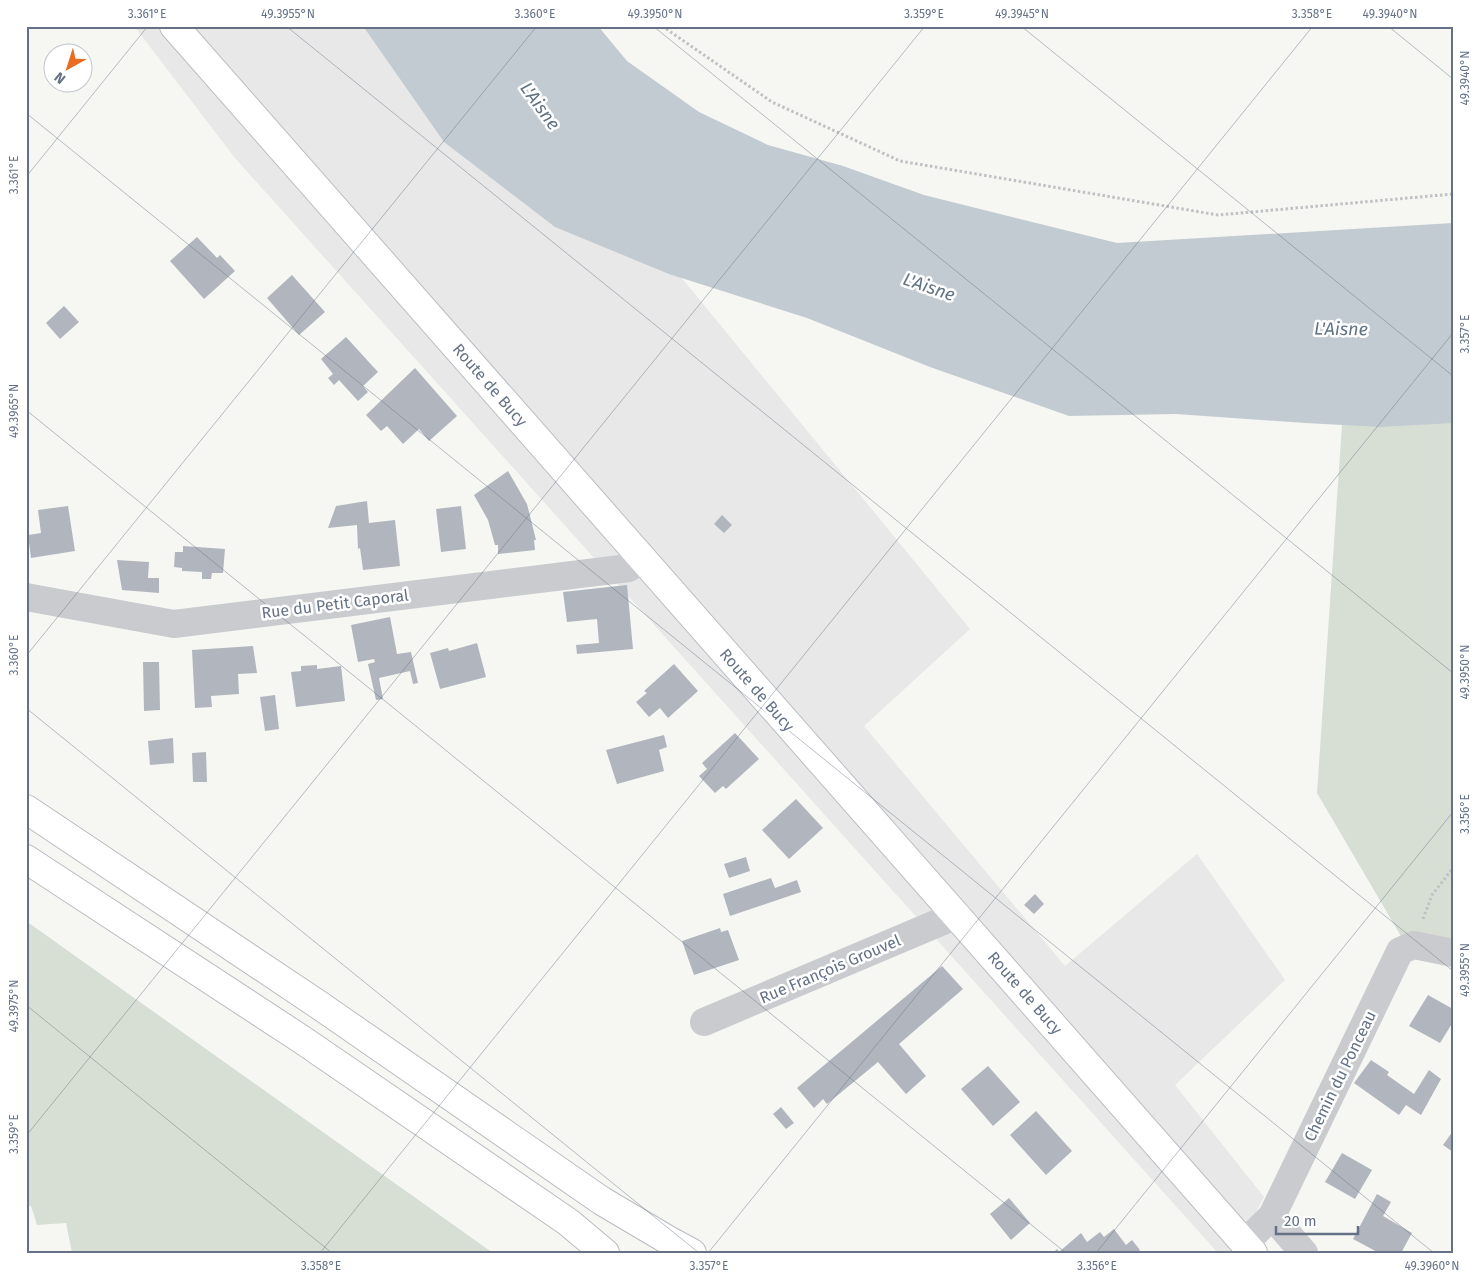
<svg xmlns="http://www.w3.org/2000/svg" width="1479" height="1279" viewBox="0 0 1479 1279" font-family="'Fira Sans',sans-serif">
	<rect width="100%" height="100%" fill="#f6f7f3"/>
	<polygon fill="#e7e8e7" points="134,26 421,26 639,226 970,629 864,726 1065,966 1197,854 1285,980 1175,1085 1264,1197 1234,1253 1218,1253 235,158"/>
	<g fill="#d7dfd4">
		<polygon points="1453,360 1453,949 1402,938 1317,793 1345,381"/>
		<polygon points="26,921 493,1253 72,1253 66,1223 37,1225 31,1206 26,1206"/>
	</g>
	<polygon fill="#c2cbd1" points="363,26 598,26 627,61 699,112 768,145 843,166 924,195 1117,243 1453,223 1453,423 1380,427 1305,423 1176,414 1069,416 930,367 807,318 669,274 555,227 444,142"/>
	<g fill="#b1b6be">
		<polygon points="197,237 217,258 220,255 235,271 204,299 170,261"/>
		<polygon points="292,275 325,312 299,335 267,298"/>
		<polygon points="64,306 79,322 60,339 46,323"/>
		<polygon points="346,337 378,372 363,386 368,392 358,401 339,380 334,385 328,378 333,374 321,359"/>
		<polygon points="415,368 457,416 429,441 419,429 403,444 387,426 381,431 366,415"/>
		<polygon points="508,471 527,504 536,540 534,540 535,550 498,554 498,545 495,545 488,520 474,495"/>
		<polygon points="367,501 369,523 395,520 400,566 363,570 360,548 358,549 357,525 328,528 336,506"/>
		<polygon points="68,506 75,551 31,558 28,535 41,533 38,510"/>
		<polygon points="461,506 466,549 441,552 436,509"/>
		<polygon points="722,515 732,525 724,533 714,524"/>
		<polygon points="183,546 225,549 223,573 212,573 211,579 202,579 202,572 182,571 182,568 174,567 175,552 183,552"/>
		<polygon points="117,560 149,562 148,578 159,578 159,593 122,590"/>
		<polygon points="627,585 633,649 577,654 576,645 599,643 597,619 567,622 563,592"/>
		<polygon points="390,617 397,654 411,652 418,683 413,684 410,671 379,678 383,699 376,700 368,664 375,662 374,659 358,662 351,625"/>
		<polygon points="477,643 486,677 440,689 430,653 448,648 449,651"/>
		<polygon points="253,646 257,673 238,674 239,694 211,696 212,707 195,708 192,650"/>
		<polygon points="143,662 159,662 160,710 144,711"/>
		<polygon points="674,664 698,691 668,718 660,708 649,717 636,702 647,693 644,691"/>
		<polygon points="317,665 317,669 341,666 345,701 296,707 291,672 301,671 301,666"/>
		<polygon points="275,695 279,729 265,731 260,697"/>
		<polygon points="735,733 759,759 726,789 723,786 715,793 699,776 707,769 702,763"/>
		<polygon points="664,735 667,747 659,750 664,771 617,784 606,750"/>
		<polygon points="173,738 174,763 150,765 148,741"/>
		<polygon points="206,752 207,782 193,782 192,753"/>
		<polygon points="796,799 823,828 789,859 762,830"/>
		<polygon points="746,857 750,871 729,878 724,864"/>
		<polygon points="771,878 775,888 797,880 801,892 730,916 723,894"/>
		<polygon points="1035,894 1044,904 1034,914 1024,905"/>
		<polygon points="720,928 721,932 728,930 739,960 694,975 682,941"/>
		<polygon points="942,966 963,989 899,1044 926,1076 906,1094 878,1062 827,1104 823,1099 814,1108 797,1088"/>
		<polygon points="1428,995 1453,1009 1453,1022 1440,1043 1409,1026"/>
		<polygon points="1371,1060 1389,1072 1387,1075 1414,1094 1429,1070 1441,1079 1421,1115 1406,1105 1399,1115 1354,1083"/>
		<polygon points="988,1066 1020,1102 993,1126 961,1089"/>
		<polygon points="781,1107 794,1123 786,1129 773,1114"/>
		<polygon points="1036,1111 1072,1151 1046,1175 1010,1135"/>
		<polygon points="1453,1131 1453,1152 1443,1145"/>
		<polygon points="1342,1153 1372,1170 1355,1199 1325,1182"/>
		<polygon points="1377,1194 1391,1202 1383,1216 1412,1233 1401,1253 1379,1253 1353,1239"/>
		<polygon points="1009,1198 1030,1223 1011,1240 990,1214"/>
		<polygon points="1114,1229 1126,1245 1132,1240 1140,1250 1137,1253 1053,1253 1057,1249 1059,1252 1081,1233 1087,1242 1100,1232 1104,1237"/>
	</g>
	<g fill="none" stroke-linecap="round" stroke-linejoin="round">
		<g stroke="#bbbec3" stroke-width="30">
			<polyline id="secondary" points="174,26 1253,1253"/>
		</g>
		<g stroke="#b9bcc0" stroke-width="30">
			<g id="primary">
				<polyline points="26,809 319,1005 602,1201 668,1240 692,1253"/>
				<polyline points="26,859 301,1039 568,1222 605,1253"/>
			</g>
		</g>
		<g stroke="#c0c1c4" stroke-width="3" stroke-dasharray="2.5 2.5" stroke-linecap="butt">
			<polyline points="662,26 772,102 900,161 1218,215 1453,194"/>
			<polyline points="1423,919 1432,895 1453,868"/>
		</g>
		<g stroke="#c9cbcf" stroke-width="28">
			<polyline points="26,597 174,624 629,568 642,558"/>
			<polyline points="704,1022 957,915"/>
			<polyline points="1272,1216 1304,1253"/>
			<polyline points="1245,1243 1272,1216 1400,951 1414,945 1453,953"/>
		</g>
		<use href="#secondary" stroke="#fff" stroke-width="28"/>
		<use href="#primary" stroke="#fff" stroke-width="28"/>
	</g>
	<path fill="none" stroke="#657286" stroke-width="1" stroke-opacity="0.45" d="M 286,26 L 1453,971M 653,26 L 1453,673M 1021,26 L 1453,376M 1388,26 L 1453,79M 26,113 L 1434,1253M 26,177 L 148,26M 26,410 L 1066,1253M 26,656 L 537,26M 26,708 L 699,1253M 26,1005 L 332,1253M 26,1136 L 925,26M 320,1253 L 1313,26M 708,1253 L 1453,333M 1096,1253 L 1453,812"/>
	<g text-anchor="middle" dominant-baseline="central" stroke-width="5" stroke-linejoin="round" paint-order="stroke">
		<g font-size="16" fill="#657286" stroke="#fff">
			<text transform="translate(490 385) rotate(49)">Route de Bucy</text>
			<text transform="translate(335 604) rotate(-7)">Rue du Petit Caporal</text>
			<text transform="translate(757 690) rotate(49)">Route de Bucy</text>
			<text transform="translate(830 969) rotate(-23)">Rue François Grouvel</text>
			<text transform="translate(1025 993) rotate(49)">Route de Bucy</text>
			<text transform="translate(1340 1076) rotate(-64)">Chemin du Ponceau</text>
		</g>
		<g font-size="18" font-style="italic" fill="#607482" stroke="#fff">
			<text transform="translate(540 106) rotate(54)">L'Aisne</text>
			<text transform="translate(929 287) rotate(19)">L'Aisne</text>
			<text transform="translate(1341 329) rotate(1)">L'Aisne</text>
		</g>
	</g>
	<rect width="1479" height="1279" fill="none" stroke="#ffffff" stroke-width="55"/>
	<g transform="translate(68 68) rotate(219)"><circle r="24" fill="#ffffff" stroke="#c1c7cf"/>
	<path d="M0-4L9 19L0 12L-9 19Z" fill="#ea6c20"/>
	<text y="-8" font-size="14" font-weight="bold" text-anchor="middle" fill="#657286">N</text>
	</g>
	<path d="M1276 1226v8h82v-8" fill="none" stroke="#657286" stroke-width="2.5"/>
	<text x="1284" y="1226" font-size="15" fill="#657286" stroke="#ffffff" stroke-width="4" paint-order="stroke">20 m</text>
	<rect x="28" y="28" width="1424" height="1224" fill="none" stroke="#657286" stroke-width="2"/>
	<g font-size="12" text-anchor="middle" fill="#657286">
		<text x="147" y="18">3.361°E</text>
		<text x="288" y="18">49.3955°N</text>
		<text x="535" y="18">3.360°E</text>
		<text x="655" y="18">49.3950°N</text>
		<text x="924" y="18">3.359°E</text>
		<text x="1022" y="18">49.3945°N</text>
		<text x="1312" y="18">3.358°E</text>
		<text x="1390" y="18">49.3940°N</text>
		<text transform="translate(1465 78) rotate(-90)" y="4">49.3940°N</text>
		<text transform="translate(14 175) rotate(-90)" y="4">3.361°E</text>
		<text transform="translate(1465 334) rotate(-90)" y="4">3.357°E</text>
		<text transform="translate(14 411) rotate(-90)" y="4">49.3965°N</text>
		<text transform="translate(14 655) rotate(-90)" y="4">3.360°E</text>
		<text transform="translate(1465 672) rotate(-90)" y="4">49.3950°N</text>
		<text transform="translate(1465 814) rotate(-90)" y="4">3.356°E</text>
		<text transform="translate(1465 970) rotate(-90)" y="4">49.3955°N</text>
		<text transform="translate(14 1006) rotate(-90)" y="4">49.3975°N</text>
		<text transform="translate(14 1134) rotate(-90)" y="4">3.359°E</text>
		<text x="321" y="1270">3.358°E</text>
		<text x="709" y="1270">3.357°E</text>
		<text x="1097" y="1270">3.356°E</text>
		<text x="1432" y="1270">49.3960°N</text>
	</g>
</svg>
